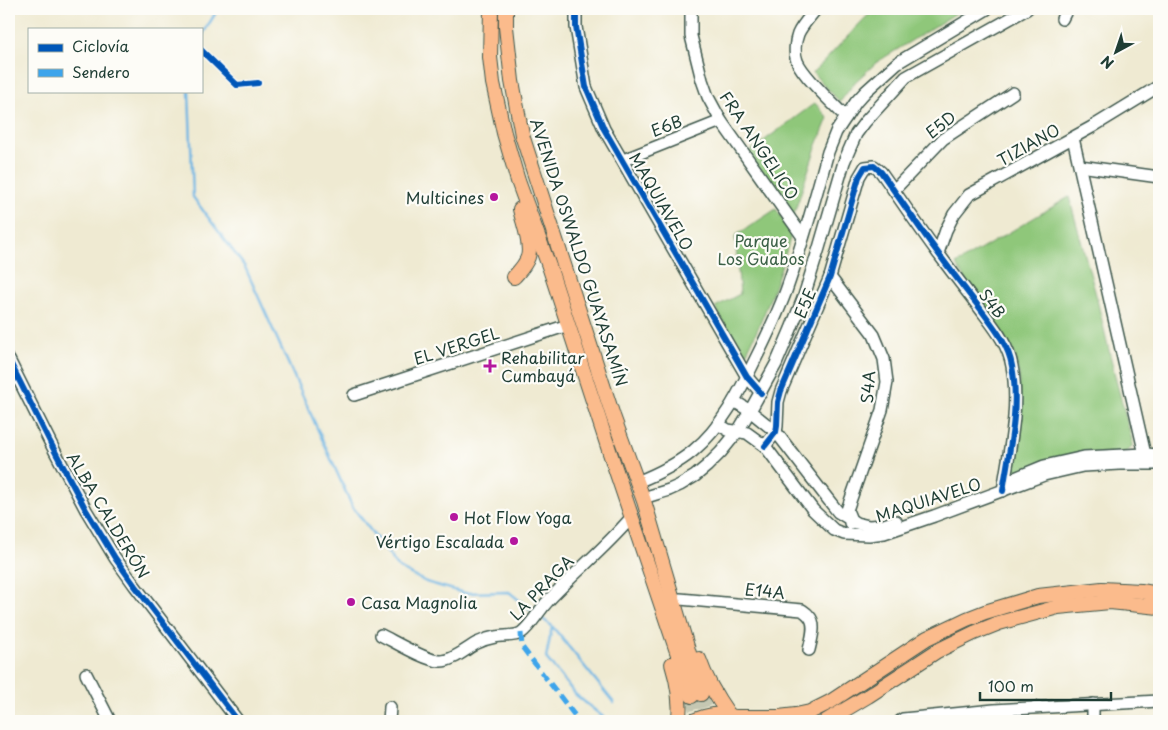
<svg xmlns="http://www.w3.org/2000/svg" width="1168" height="730" viewBox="0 0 1168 730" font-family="'Playpen Sans',sans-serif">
	<rect width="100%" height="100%" fill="#fdfcf7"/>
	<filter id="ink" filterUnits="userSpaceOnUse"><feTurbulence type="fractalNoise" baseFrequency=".02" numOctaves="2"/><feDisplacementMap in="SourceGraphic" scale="10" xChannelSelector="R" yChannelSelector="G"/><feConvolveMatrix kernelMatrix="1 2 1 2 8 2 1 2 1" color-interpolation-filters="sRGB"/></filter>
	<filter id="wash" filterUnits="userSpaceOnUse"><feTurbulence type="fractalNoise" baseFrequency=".0096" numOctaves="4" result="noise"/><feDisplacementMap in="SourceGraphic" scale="20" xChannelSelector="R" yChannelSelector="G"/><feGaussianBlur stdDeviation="1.12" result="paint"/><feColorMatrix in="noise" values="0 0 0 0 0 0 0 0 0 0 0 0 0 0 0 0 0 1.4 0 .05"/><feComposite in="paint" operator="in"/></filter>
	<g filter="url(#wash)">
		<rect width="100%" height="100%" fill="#efead2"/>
		<g fill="#8fc77a" stroke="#578257">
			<polygon points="876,9 963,9 877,62 855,82 840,102 822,83 813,73 865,18"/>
			<polygon points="815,103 828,118 815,150 793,217 746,154"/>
			<polygon points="1069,197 1095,291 1116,380 1132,440 1132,447 1127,452 1013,476 1012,468 1018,437 1019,374 1013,351 965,280 956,264"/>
			<path d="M 776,209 L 792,232 C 779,276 765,317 744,358 L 715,307 L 740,294 L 735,236 Z"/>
		</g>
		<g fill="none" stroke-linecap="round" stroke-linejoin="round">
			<g stroke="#6bb4e3" stroke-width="2.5">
				<polyline points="201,37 218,9"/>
				<polyline points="189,91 193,197 245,267 352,506 399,568 426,582 464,593 509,592 534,612"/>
				<polyline points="540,617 552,626 614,703"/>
				<polyline points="552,627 546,658 576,695 608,721"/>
			</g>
		</g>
	</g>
	<g filter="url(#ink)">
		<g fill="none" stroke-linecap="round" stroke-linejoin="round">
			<g stroke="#c5c7b2" stroke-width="14" stroke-dasharray="14 7" stroke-linecap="butt">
				<polyline points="701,694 709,721"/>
				<polyline points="692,696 699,721"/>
			</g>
			<g stroke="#3e574c" stroke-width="14">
				<g id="minor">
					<polyline points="576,9 576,27 586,87 604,129 747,377 761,393"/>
					<polyline points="691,9 691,36 702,80 708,97 721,121 803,237"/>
					<path d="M 816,9 C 810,17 802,25 798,34 C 795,42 794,53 797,61 C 803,76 833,104 846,117"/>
					<polyline points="1062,19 1067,9"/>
					<polyline points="1073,138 1146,459"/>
					<polyline points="623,160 721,121"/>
					<polyline points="1080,166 1159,177"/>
					<polyline points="894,190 943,139 1013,93"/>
					<polyline points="938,253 946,230 954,214 969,195 1092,127 1159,86"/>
					<polyline points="830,277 874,335 884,359 887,382 882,410 847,510 851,520 850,523"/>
					<polyline points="9,360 50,442 86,510 115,558 135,586 238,721"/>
					<polyline points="354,395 568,325"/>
					<polyline points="734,401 750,411 776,432 827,498 838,512 856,523 869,526 884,525 896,521"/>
					<polyline points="718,424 728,430 747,433 765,446 813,510 834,530 844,534 869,535 884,533 934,516 1044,475 1083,466 1120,464 1159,464"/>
					<path d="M 765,446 L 776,432 L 777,426 L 778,402 L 781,391 L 830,277 L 859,177 L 865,167 L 874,166 L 881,172 C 900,199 918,226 938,253 C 951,271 965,289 979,307 C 993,326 1008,343 1012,366 C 1020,408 1009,450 1003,491"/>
					<polyline points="1010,480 1044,466 1084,457 1145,454 1159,455"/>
					<path d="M 637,482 C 657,474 676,465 693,451 C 722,427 739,393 755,360 C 766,338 777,315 786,291 C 802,246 815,199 828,152 L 836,132 L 856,102 L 866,91 L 897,63 L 987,9"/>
					<polyline points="643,498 669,490 680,485 695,476 707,466 721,452 738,431 750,411 776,364 791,329 804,296 819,248 844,162 856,134 865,122 906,77 1027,9"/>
					<path d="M 680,599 L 802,610 C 805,612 807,613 809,616 C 817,624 811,640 809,650"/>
					<path d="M 381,635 C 395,642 427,661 440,661 C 452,662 467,648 477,643 C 483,640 489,638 495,637 C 503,635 514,637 521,633 C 530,627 540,609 548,601 C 574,573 604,549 629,520"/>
					<polyline points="86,674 110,721"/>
					<polyline points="1093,704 1093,721"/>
					<polyline points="389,721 390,707"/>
					<polyline points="900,721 903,719 994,710 1159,701"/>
				</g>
			</g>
			<g stroke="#3e574c" stroke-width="16">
				<g id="major">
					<polyline points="491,9 490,57 493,83 504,133 518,181 550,269 609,450 692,696"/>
					<polyline points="506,9 506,27 512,81 522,135 613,416 644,501 701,694"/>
					<path d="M 514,277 C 519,271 525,266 528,257 C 532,244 523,223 520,209"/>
					<path d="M 699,659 C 706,680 717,698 729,715"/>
					<path d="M 672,664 C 678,683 681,701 679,721"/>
					<polyline points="734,717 779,717 796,715 810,712 830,702 927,638 967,619 985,612 1038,596 1102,589 1141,591 1159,594"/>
					<path d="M 693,721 C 707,715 720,712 735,717"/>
					<polyline points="826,721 868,696 937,651 974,633 999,623 1058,607 1110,602 1159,607"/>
				</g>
			</g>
			<use href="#minor" stroke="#fff" stroke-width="11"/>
			<use href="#major" stroke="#fbbb8c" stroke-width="14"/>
			<polyline stroke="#3da4eb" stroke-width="5" stroke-dasharray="10 5" stroke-linecap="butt" points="521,633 522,647 579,721"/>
			<g stroke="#fdfcf7" stroke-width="9">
				<g id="cycleway">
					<polyline points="576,9 576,27 586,87 604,129 747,377 761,393"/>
					<polyline points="201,50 237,85 258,83"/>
					<polyline points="9,360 50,442 86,510 115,558 135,586 238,721"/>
					<path d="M 765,446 L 776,432 L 777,426 L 778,402 L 781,391 L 830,277 L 859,177 L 865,167 L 874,166 L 881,172 C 900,199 918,226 938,253 C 951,271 965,289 979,307 C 993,326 1008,343 1012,366 C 1020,408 1009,450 1003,491"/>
				</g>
			</g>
			<use href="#cycleway" stroke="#0057b8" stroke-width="6"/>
		</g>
	</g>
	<g fill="#b5179e" stroke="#fdfcf7" stroke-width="2">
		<circle cx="494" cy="197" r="5"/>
		<path d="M487.5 358.5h5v5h5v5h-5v5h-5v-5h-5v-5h5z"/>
		<circle cx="454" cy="517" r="5"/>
		<circle cx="514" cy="541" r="5"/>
		<circle cx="351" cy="602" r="5"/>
	</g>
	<g text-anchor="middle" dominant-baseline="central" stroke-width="4.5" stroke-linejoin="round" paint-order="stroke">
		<g font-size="16" fill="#1f3d34" stroke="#fdfcf7">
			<text transform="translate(940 124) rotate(-38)">E5D</text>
			<text transform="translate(666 125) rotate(-21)">E6B</text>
			<text transform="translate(1028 144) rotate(-29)">TIZIANO</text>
			<text transform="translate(760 145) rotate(56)">FRA ANGELICO</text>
			<text transform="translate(662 201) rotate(60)">MAQUIAVELO</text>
			<text transform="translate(580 252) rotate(72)">AVENIDA OSWALDO GUAYASAMÍN</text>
			<text transform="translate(804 303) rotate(-67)">E5E</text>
			<text transform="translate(993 303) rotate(53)">S4B</text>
			<text transform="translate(456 345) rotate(-18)">EL VERGEL</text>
			<text transform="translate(867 387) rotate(-86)">S4A</text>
			<text transform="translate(928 499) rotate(-18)">MAQUIAVELO</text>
			<text transform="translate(109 515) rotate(59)">ALBA CALDERÓN</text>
			<text transform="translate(541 587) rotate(-46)">LA PRAGA</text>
			<text transform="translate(765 590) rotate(5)">E14A</text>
		</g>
		<g font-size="16" fill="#1f3d34" stroke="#fdfcf7" text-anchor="start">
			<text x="484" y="197" text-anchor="end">Multicines</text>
			<text x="501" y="357">Rehabilitar<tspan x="501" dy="18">Cumbayá</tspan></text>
			<text x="464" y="517">Hot Flow Yoga</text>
			<text x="504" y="541" text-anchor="end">Vértigo Escalada</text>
			<text x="361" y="602">Casa Magnolia</text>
		</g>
		<g font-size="16" fill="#3b6046" stroke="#fdfcf7">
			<text x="761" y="240">Parque<tspan x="761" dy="18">Los Guabos</tspan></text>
		</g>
	</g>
	<rect width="1168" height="730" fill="none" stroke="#fdfcf7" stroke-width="30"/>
	<rect x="28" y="28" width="175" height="65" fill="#fdfcf7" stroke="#a4b0a9"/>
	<rect x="38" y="44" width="25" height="8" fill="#0057b8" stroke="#a4b0a9"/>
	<text x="72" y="52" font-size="15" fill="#1f3d34">Ciclovía</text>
	<rect x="38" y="69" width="25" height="8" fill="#3da4eb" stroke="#a4b0a9"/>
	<text x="72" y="78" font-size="15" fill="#1f3d34">Sendero</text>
	<g transform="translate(1116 52) rotate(220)" stroke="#fdfcf7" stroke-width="4" paint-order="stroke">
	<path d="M0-4L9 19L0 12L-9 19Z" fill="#1f3d34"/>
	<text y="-8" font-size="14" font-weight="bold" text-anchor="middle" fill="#1f3d34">N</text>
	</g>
	<path d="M980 692v8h131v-8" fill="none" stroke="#1f3d34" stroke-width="2.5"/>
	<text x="988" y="692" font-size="15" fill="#1f3d34" stroke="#fdfcf7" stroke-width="4" paint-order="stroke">100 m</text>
</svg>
